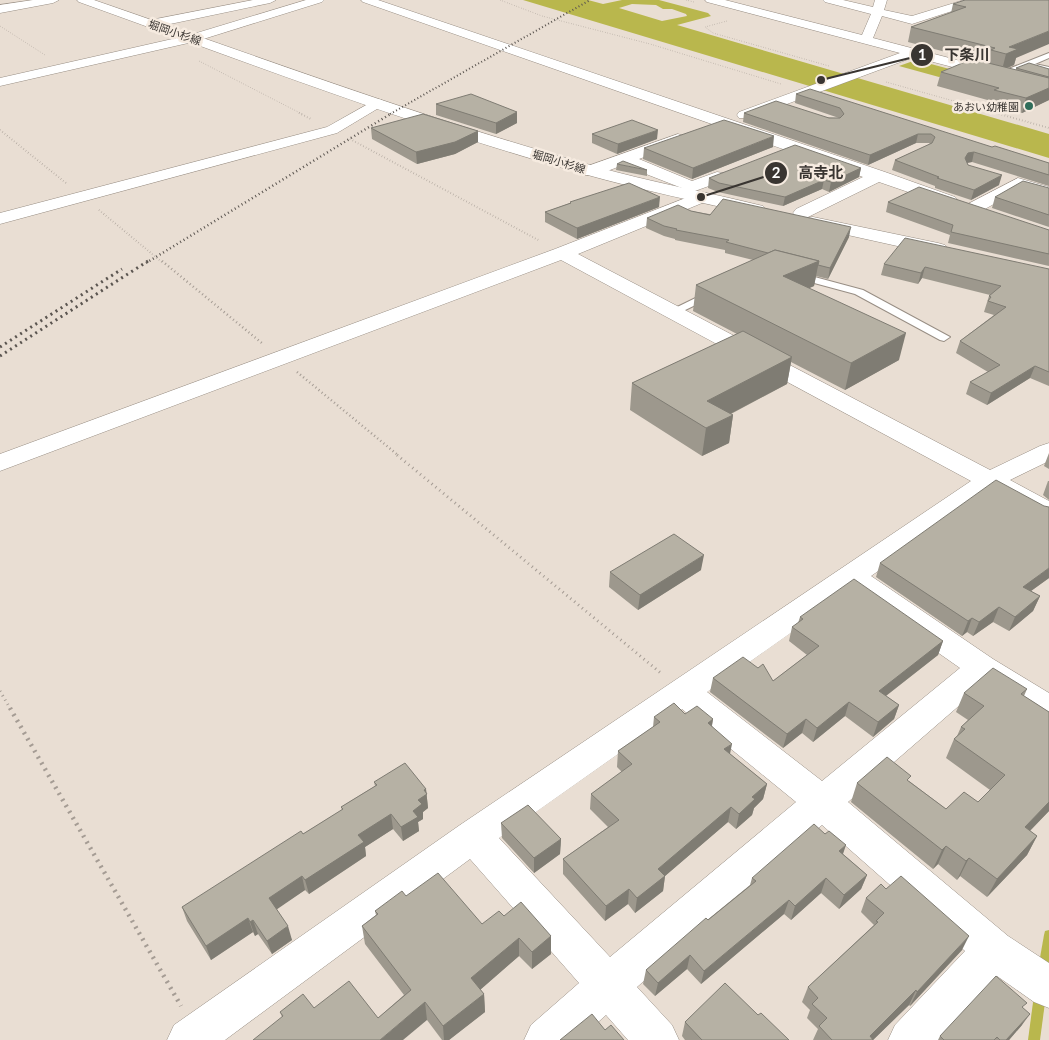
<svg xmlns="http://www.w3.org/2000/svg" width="1049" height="1040" viewBox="0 0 1049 1040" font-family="Lato,'Noto Sans JP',sans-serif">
	<rect width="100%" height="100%" fill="#e9ded3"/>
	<g fill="#b9b74d" fill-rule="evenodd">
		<path d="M 523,0 L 588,0 L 603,4 L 622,0 L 659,0 L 708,13 L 711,16 L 677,25 L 1049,134 L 1049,158 ZM 632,4 L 656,5 L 663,9 L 672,9 L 686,14 L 687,16 L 662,21 L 619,8 Z"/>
		<polygon points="916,60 957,71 939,77 899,66"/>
	</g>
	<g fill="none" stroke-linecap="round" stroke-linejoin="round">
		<g fill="#b9b74d" fill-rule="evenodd">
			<polygon points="1049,930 1049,970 1048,973 1044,974 1040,973 1038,969 1044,935 1045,931"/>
			<polygon points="1040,989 1044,991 1046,995 1040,1040 1028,1040 1034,995 1036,991"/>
		</g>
		<g stroke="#988e84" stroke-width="2">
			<g id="service">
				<polygon points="1049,53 1049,58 1035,64 1049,67 1049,71 1028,66 1000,77 993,75"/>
				<polygon points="796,272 863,290 950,337 944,341 940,340 855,294 792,277 791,275 792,273"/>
				<polygon points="712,290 718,293 716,295 677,314 669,314 667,312"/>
			</g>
		</g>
		<g stroke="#988e84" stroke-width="1">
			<g id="minor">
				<polygon points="33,0 59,0 53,3 0,13 0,5"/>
				<polygon points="253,0 276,0 270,3 151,28 145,24 151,20"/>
				<polygon points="361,0 378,0 885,172 955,197 958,201 955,205 949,206 879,182 808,217 802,218 796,217 793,213 796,209 863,177 363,2"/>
				<polygon points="705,0 725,0 862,35 871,14 825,2 823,0 843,0 873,7 875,0 887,0 884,10 912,16 964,0 982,0 980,2 912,24 882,16 873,38 1049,84 1049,92 914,57 749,118 739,118 737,115 739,112 900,53 707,2"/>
				<polygon points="377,99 382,100 384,103 382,106 337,133 0,224 0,213 327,127"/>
				<polygon points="678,134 684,136 686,139 684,142 639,159 692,181 717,172 723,173 725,177 723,181 692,192 623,165 597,175 585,175 583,171 585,167"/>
				<polygon points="1018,178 1049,187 1049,198 1020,189 978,213 972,214 966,213 963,209 966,205"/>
				<path d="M 701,192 L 707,193 L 710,197 L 707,201 L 578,254 L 990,470 L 1040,446 L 1049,443 L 1049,461 L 1010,480 L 1049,501 L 1049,521 L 1039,518 L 991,492 L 871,576 L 993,659 L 1049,693 L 1049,722 L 1037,718 L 984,684 L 848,802 L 1008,936 L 1049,963 L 1049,1008 L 1034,1002 L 997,976 L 939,1040 L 888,1040 L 895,1025 L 965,951 L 822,825 L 637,987 L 672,1025 L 679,1040 L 628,1040 L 606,1015 L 578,1040 L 524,1040 L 531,1025 L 579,983 L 470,859 L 225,1040 L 167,1040 L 174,1025 L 460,825 L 971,481 L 561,260 L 0,471 L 0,454 L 555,249 ZM 850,591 L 960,668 L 822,781 L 707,692 ZM 682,709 L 796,802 L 610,957 L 499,838 Z"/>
			</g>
		</g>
		<g stroke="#988e84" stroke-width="1">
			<polygon id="tertiary" points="306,0 324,0 322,2 197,41 0,86 0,78 190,35"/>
		</g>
		<g stroke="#988e84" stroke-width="1">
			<g id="secondary">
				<path d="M 77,0 L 94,0 C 260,57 425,119 594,166 C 649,182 707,192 763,206 L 766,210 L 763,214 L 757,215 C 699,202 641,190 584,174 C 413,126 246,62 79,2 Z"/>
				<polygon points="813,217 938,243 945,245 948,249 945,253 938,255 807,226 804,222 807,218"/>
			</g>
		</g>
		<g stroke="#a59c94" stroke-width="1" stroke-dasharray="0.5 2" stroke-linecap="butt">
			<polyline points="500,0 542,16 650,44 781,84"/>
			<polyline points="686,0 694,2"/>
			<polyline points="727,21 705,27 713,33 829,66"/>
			<polyline points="0,26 45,55"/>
			<polyline points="199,61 302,114"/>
			<polyline points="886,82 1000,114"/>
		</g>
		<g stroke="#a59c94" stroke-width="2" stroke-dasharray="0.5 2.5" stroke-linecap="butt">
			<polyline points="299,113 311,119"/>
			<polyline points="996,113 1049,128"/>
			<polyline points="0,130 66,183"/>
			<polyline points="350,139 540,241"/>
			<polyline points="99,210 163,263"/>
		</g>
		<g stroke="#a59c94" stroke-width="2.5" stroke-dasharray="1 3" stroke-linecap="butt">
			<polyline points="162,261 263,344"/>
			<polyline points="297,372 399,456"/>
		</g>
		<g stroke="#a59c94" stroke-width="3" stroke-dasharray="1 4" stroke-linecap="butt">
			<polyline points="397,455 662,674"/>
			<polyline points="0,691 11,710"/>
		</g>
		<polyline stroke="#a59c94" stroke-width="4.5" stroke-dasharray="2 5" stroke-linecap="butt" points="10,708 181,1006"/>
		<use href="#service" fill="#fff" fill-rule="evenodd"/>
		<use href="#minor" fill="#fff" fill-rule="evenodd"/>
		<use href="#tertiary" fill="#fff" fill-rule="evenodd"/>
		<use href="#secondary" fill="#fff" fill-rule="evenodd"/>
		<polyline stroke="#5b5550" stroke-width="2" stroke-dasharray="1 2.5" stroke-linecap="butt" points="390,114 590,0"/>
		<polyline stroke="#5b5550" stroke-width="2.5" stroke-dasharray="1 3" stroke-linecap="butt" points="146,263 392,113"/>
		<g stroke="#5b5550" stroke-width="3" stroke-dasharray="2 4" stroke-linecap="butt">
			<polyline points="0,347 122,269"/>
			<polyline points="0,356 148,261"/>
		</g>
	</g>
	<g fill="#9d988d">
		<polygon points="965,0 1016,58 1014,65 1007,68 1016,70 1016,68 1049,69 1049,100 1022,113 990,105 991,101 937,86 941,72 987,63 908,42 911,27 951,13 953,4"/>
		<polygon points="796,94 1049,163 1049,186 972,162 967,163 968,165 999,185 971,200 935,188 935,186 892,170 895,160 930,144 929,143 916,143 868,165 743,122 744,113 839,118 795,103"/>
		<polygon points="436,104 517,112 517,123 496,134 436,115"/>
		<polygon points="371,128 478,142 455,154 417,164 372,139"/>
		<polygon points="592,134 657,139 617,154 592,143"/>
		<polygon points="773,147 692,179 643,159 644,148"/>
		<polygon points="617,164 647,170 647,176 616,170"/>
		<polygon points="861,168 859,177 829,192 822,189 783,206 718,192 708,188 709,178"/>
		<polygon points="1049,188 1049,227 992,208 995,197"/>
		<polygon points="570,202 659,207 577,239 545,222 545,212 570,203"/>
		<polygon points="888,202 1049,230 1049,266 948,243 950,235 886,212"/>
		<polygon points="691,211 849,237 828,279 816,276 814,286 809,288 899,360 845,390 791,362 787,384 731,414 733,415 729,443 702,456 630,410 632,383 737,334 693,311 696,285 753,260 725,253 725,250 675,240 675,239 664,236 646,228 647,218"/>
		<polygon points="884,264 1049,269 1049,386 1030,378 987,405 966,394 970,382 988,372 956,353 960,341 994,315 984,312 989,296 990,295 922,278 918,284 881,275"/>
		<polygon points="1049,453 1049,469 1044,466"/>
		<polygon points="1048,481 1049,481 1049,500 1043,495"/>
		<polygon points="880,563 1049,578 1031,591 1040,596 1033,611 1009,631 993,622 973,636 967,632 962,636 876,577"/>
		<polygon points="701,570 638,610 609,587 610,572"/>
		<polygon points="800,617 943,641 938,655 886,696 899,705 894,719 873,737 845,716 813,742 802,733 783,748 710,692 713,678 773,681 807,655 789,641 792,627 798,623"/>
		<polygon points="1027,689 1024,696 1049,712 1049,811 1030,831 1037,836 1027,855 987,897 960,876 957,880 938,864 933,869 851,802 857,783 909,781 946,809 978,802 990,790 946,758 954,739 957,736 961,727 968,720 956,712 964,693"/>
		<polygon points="685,714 713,719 712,726 730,754 767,784 763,799 754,808 752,815 736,829 728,822 665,876 663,891 635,913 628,904 605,921 563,874 563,859 608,827 590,809 591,794 622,772 617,767 618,751 653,727 654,717"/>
		<polygon points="374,782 426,789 428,808 423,812 423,819 418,822 419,831 403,841 393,829 365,847 366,856 309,894 305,890 276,909 292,940 272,954 258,934 255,936 253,932 211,960 187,921 182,907 303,834 342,810 341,807 375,786"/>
		<polygon points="501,823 561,839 560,854 534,873 502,838"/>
		<polygon points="843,854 867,875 861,889 839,909 821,893 791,920 784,914 701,984 687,969 655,996 643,984 646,970 750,885 752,878"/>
		<polygon points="406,896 482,924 504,916 551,936 551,954 532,969 519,956 480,990 484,994 485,1012 449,1040 442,1040 427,1020 282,1017 280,1012 314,1008 378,1018 404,995 365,944 362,926 376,915 375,911"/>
		<polygon points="866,898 962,950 910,1006 909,1005 873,1040 813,1040 818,1029 807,1018 810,1010 802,1002 808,987 874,925 861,912"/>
		<polygon points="1023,1008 1022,1025 1009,1040 938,1040 940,1036"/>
		<polygon points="758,1015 789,1040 685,1040 682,1036 685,1022"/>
	</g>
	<g fill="#7f7c73">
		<polygon points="1049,31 1049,44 1016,58 1014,65 1002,70 1006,54 1009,47"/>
		<polygon points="1049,88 1049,100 1022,113 1026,98"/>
		<polygon points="517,112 517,123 496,134 496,123"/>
		<polygon points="658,130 657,139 617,154 618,144"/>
		<polygon points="478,131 478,142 455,154 417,164 416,152"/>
		<polygon points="918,134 916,143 868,165 870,155"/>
		<polygon points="774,136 773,147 692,179 693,168"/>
		<polygon points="974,152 972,162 966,163 965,158 968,153"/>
		<polygon points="861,168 859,177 829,192 831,182"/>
		<polygon points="1002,175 999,185 971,200 974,190"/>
		<polygon points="824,180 822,189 783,206 785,197"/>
		<polygon points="660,197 659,207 577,239 577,228"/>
		<polygon points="851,227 849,237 828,279 830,268"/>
		<polygon points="819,261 814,286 779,302 783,276"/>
		<polygon points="925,267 922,278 918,284 921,273"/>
		<polygon points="906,333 899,360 845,390 851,363"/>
		<polygon points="792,357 787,384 705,427 707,401"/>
		<polygon points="1035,366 1030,378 987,405 991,393"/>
		<polygon points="733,415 729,443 702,456 706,428"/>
		<polygon points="704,555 701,570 638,610 640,595"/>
		<polygon points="1049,568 1049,578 1017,601 1023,587"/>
		<polygon points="1040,596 1033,611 1009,631 1015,617"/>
		<polygon points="999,607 993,622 973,636 979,622"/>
		<polygon points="972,618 967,632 962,636 968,621"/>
		<polygon points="943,641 938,655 874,705 879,691"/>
		<polygon points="849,702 845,716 813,742 817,728"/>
		<polygon points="899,705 894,719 873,737 878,722"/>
		<polygon points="713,719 710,735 708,723"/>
		<polygon points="806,719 802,733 783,748 787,734"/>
		<polygon points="732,744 729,759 724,749"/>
		<polygon points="767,784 763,799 754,808 752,815 736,829 739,814 752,797"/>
		<polygon points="426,789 428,808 423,812 423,819 418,822 419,831 403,841 401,827 413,811 424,790"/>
		<polygon points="1049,802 1049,811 1015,846 1025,827"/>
		<polygon points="731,807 728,822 665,876 663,891 635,913 637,898 658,869"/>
		<polygon points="391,814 393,829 365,847 366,856 309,894 305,880 358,835"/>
		<polygon points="1037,836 1027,855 987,897 997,879"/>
		<polygon points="561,839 560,854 534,873 534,858"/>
		<polygon points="846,845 841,860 839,851"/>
		<polygon points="946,846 938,864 933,869 942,850"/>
		<polygon points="969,858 960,876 957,880 966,861"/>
		<polygon points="867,875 861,889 839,909 844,895"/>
		<polygon points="302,876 305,890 273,912 269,898"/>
		<polygon points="826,878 821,893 791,920 795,906"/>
		<polygon points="629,889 628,904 605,921 606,906"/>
		<polygon points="789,900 784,914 701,984 704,971"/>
		<polygon points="248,918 253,932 211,960 206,946"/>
		<polygon points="253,920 258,934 255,936 250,922"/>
		<polygon points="288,926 292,940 272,954 267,941"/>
		<polygon points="551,936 551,954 532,969 532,952"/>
		<polygon points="969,936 962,950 910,1006 917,992"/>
		<polygon points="519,938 519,956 473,996 471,978"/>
		<polygon points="690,955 687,969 655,996 658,983"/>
		<polygon points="916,990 909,1005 873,1040 870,1036"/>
		<polygon points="484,994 485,1012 449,1040 444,1040 443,1026"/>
		<polygon points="425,1002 427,1020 403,1040 380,1040"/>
		<polygon points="1030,1014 1022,1025 1009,1040 1006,1040"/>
	</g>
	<g fill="#b6b1a4" stroke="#7f7c73">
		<polygon points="965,0 1049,0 1049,31 1009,47 1018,49 1006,54 991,50 995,48 911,27 966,7 953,4"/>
		<polygon points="972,59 1049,78 1049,88 1026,98 994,90 999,88 941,72"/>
		<polygon points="1029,63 1049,69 1049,77 1016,68"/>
		<polygon points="810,89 992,147 995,146 1049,163 1049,175 974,152 968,153 965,158 968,165 1002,175 974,190 937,178 939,177 895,160 932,143 935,137 931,134 918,134 870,155 744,113 776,101 829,118 840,118 844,114 840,108 796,94"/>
		<polygon points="471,94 517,112 496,123 436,104"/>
		<polygon points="423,114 478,131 455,142 416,152 371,128"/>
		<polygon points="632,120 658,130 618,144 592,134"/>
		<polygon points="724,120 774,136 693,168 644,148"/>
		<polygon points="795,145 861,168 831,182 824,180 785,197 719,183 709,178"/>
		<polygon points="623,161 647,170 617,164"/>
		<polygon points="1023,181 1049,188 1049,215 995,197"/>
		<polygon points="629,183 660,197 577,228 545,212 571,203 570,202"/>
		<polygon points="919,187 1049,230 1049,254 951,232 953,225 888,202"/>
		<polygon points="723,199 851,227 830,268 818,265 819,261 775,250 768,253 726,242 729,240 676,230 677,229 664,226 647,218 678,205 691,211 710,215"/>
		<polygon points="905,238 1049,269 1049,372 1035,366 991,393 970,382 1000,365 960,341 1006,307 988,301 991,297 989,296 1001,286 925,267 921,273 884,264"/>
		<polygon points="775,250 819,261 783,276 906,333 851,363 696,285"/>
		<polygon points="743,331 792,357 707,401 733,415 706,428 632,383"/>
		<polygon points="996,480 1044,506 1049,507 1049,568 1023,587 1040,596 1015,617 999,607 979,622 972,618 968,621 880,563"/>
		<polygon points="674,534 704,555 640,595 610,572"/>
		<polygon points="854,579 943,641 879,691 899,705 878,722 849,702 817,728 806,719 787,734 713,678 743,657 758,668 763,664 773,681 819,646 792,627 803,619 800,617"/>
		<polygon points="993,668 1027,689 1021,694 1049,712 1049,802 1025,827 1037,836 997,879 969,858 966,861 946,846 942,850 857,783 887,757 911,776 907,780 946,809 964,792 978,802 1005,775 954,739 965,729 961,727 984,706 964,693"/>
		<polygon points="674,703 685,714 697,706 713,719 708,723 732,744 724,749 767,784 752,797 755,799 739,814 731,807 658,869 665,876 637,898 629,889 606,906 563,859 619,820 591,794 632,764 618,751 660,722 654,717"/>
		<polygon points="405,763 426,789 424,790 427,794 418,800 422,804 413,811 418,817 401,827 391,814 358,835 364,842 305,880 302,876 269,898 288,926 267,941 253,920 250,922 248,918 206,946 182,907 301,831 303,834 343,809 341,807 377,785 374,782"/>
		<polygon points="528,805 561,839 534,858 501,823"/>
		<polygon points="814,824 825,834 829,831 846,845 839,851 867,875 844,895 826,878 795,906 789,900 704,971 690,955 658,983 646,970 706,918 708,920 756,881 752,878"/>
		<polygon points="438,873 482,924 499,911 504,916 521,902 551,936 532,952 519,938 471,978 484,994 443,1026 425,1002 380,1040 253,1040 283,1016 280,1012 303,994 314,1008 349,981 378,1018 411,990 362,926 378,914 375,911 402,891 406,896"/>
		<polygon points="901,876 969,936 917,992 916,990 870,1036 873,1040 832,1040 819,1026 827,1018 812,1004 818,998 808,987 878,922 876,921 884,913 866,898 881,884 886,889"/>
		<polygon points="996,976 1027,1003 1022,1007 1030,1014 1006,1040 1000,1040 997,1037 994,1040 944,1040 940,1036"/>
		<polygon points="725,983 758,1015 761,1013 789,1040 702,1040 685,1022"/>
		<polygon points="592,1014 605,1030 611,1025 624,1040 560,1040"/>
	</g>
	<circle fill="#2f6d5a" stroke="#f6ebe0" stroke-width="2" cx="1029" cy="106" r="5"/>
	<g text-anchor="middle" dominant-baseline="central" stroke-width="5" stroke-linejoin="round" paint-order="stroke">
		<g font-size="11" fill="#393531" stroke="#f6ebe0">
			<text transform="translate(175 32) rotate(19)">堀岡小杉線</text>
			<text transform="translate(559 161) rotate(17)">堀岡小杉線</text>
		</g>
		<g font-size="11" fill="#393531" stroke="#f6ebe0" text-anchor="end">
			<text x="1019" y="106">あおい幼稚園</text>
		</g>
	</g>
	<path fill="none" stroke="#393531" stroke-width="2" d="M821 80L922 55M701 197L776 173"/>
	<g fill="#393531" stroke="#f6ebe0" stroke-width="2">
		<circle cx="821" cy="80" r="5"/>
		<circle cx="701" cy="197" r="5"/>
		<circle cx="922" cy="55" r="12"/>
		<circle cx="776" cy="173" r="12"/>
	</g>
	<g font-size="15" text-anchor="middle" font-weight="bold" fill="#fff">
		<text x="922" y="60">1</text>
		<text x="776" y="178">2</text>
	</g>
	<g font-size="15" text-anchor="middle" font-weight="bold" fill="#393531" stroke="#f6ebe0" stroke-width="5" stroke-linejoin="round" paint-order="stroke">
		<text x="967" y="60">下条川</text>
		<text x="821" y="178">高寺北</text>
	</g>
</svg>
